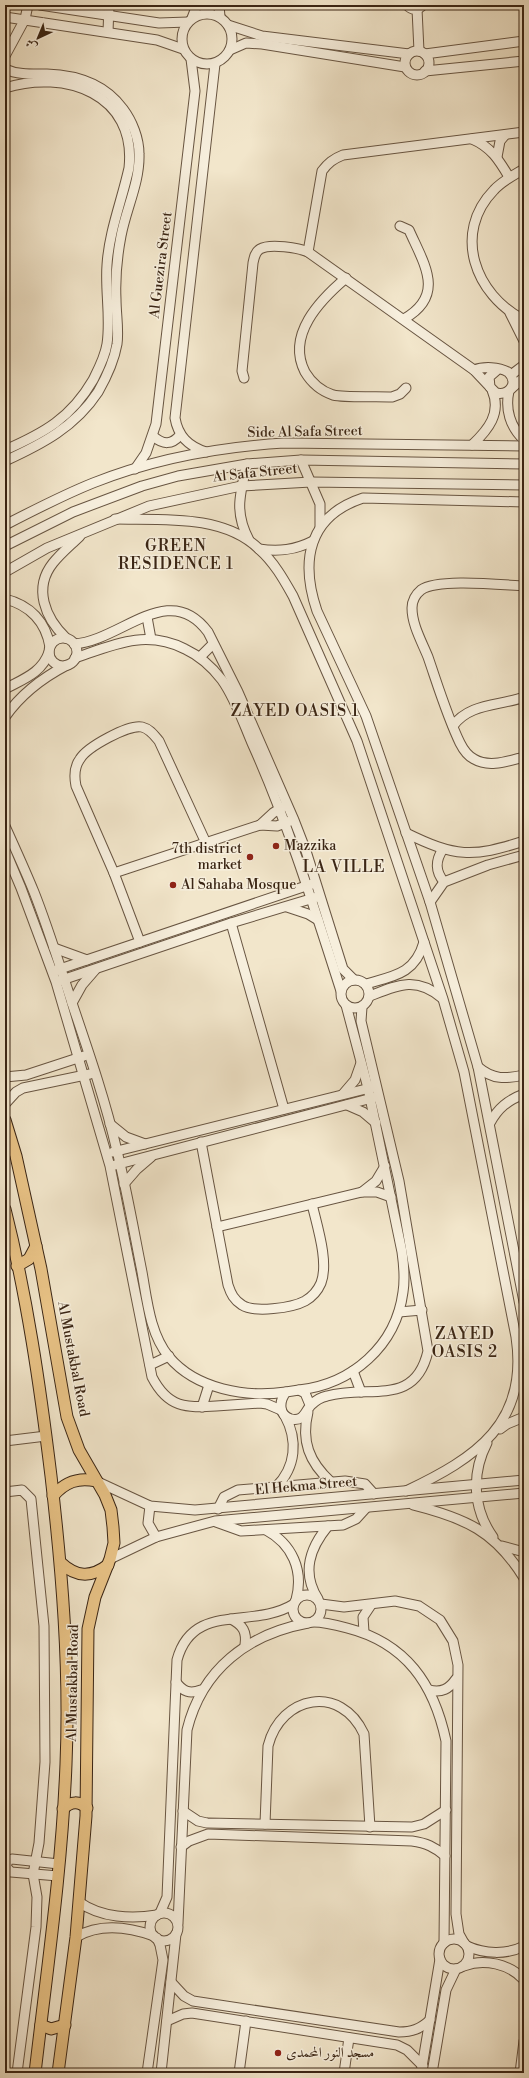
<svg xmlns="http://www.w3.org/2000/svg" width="529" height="2078" viewBox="0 0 529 2078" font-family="'Libre Bodoni',Amiri,serif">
	<rect width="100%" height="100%" fill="#f2e6cb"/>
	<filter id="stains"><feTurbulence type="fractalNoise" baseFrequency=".005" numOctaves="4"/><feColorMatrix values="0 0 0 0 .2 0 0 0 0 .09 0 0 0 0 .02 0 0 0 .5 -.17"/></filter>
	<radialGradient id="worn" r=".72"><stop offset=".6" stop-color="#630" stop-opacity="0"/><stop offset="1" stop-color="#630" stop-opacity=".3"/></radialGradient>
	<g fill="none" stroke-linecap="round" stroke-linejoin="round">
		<g stroke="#685542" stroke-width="11">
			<g id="minor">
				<polyline points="40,5 159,23 188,22"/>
				<polyline points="219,5 220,17"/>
				<path d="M 407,5 C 412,11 418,10 423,5"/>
				<polyline points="417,9 419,51"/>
				<circle cx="207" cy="39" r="25"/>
				<polyline points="5,17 157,40 183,49"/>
				<polyline points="192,18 197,5"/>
				<polyline points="228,25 262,36 409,54"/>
				<polyline points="108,32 109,5"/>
				<polyline points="230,50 246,43 262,44 405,67"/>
				<circle cx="417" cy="63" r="12"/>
				<polyline points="425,54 524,41"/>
				<polyline points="5,56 25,19 28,5"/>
				<path d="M 5,69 C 18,75 32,74 47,74 C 76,75 105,84 123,109 C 132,121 139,138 139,154 C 140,182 126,209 121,236 C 117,257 115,278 116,299 C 116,314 119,330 117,344 C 114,361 106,378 98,392 C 75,427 42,444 5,461"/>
				<polyline points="425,71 524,61"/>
				<path d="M 5,88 C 65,69 137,94 129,168 C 122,200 109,232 107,265 C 105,291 111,318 107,344 C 105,357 99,368 93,380 C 71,418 44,433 5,450"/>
				<path d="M 472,139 C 491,147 499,160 509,177"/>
				<polyline points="497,157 500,141 505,135"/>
				<path d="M 524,169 C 514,175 502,181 494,190 C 452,233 475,295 524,320"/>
				<path d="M 400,226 L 409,230 C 424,264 446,295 404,319"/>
				<path d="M 308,252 L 322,171 C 328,163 333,159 343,155 L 524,132"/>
				<path d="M 346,278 C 320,300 286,335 305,372 C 311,382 321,391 333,395 C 347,398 376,396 392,397 L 400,394 L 406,388"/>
				<polyline points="510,313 524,341"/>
				<path d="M 474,370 C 484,366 499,367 508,372 C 519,382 510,396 496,393 L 490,387 L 489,377 L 497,370"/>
				<polyline points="511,375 524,365"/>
				<path d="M 244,378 L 242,371 L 253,263 C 254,258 255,252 260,249 C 270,243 299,248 308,252 L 474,370 L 490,387"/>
				<polyline points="511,389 524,377"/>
				<path d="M 509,391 C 505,409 510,427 524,440"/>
				<path d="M 153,436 C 163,445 172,445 180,435"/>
				<path d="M 472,445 C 488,430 502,413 492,390"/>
				<path d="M 206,452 C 188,446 178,436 175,418 L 215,64"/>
				<polyline points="301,460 320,504 320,527"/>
				<path d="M 247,464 C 240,494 234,512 249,540"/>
				<polyline points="135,469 146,453 156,424 195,91 191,59"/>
				<path d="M 524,502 L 363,498 C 308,516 300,561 317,611 L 366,716 L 430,902 L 478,1067 L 524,1302"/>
				<path d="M 115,519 C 162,520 223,514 259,549 C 274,562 284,580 293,596 L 357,741 L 443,999 L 464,1072 L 516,1337 C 529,1423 476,1458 406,1491"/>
				<path d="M 5,525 C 34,510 63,495 93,483 C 153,459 219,447 284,443 L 524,446"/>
				<polyline points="5,546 73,512 142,486 178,476 247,464 301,460 524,464"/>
				<path d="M 259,549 C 279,552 295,550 313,541"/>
				<polyline points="5,572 47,548 149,506 241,486 311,482 524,485"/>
				<path d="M 524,586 C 502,585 438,578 421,590 C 416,594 412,601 412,608 C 412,625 422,642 428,657 C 438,686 447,716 460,743 C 463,749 468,756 474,759 C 489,768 508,761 524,757"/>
				<path d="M 5,599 C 30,605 46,622 50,647"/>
				<polyline points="147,617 151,639"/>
				<path d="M 66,638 C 45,618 33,588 53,563 C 61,553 71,545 80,536"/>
				<circle cx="63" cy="652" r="14"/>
				<path d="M 74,644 C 121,641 169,579 208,632 L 238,692 L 294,820 L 306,851 L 343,969 L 354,980"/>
				<polyline points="200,657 213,644"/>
				<path d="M 75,658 C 113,645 145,629 185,649 C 200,656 212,667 222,680 C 235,698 243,722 252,743 C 288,823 314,907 341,991"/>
				<path d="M 5,689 C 23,679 42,673 49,652"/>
				<path d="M 5,717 C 21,694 42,678 67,665"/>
				<path d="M 453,726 C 469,703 500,706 524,697"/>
				<polyline points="260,825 273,813 284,806"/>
				<path d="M 5,826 C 15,848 25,870 34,892 C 49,930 61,970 74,1009 C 90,1056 106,1103 117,1151 C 127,1191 134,1232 142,1272 C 147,1300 150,1334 169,1357 C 196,1389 246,1398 286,1392"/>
				<path d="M 406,833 C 455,857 472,858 524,841"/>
				<path d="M 443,849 C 435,861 435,871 444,882"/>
				<path d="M 5,850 L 21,888 L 56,982 L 110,1166 L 152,1377 C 168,1408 186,1408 216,1406 C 231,1405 245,1404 260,1403 L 267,1404 L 281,1410"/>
				<polyline points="114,873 260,825 277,826 290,821"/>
				<polyline points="430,902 444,882 488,865 524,855"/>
				<polyline points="287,907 308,914 318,920"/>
				<polyline points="231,923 284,1109"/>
				<path d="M 140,942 L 114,873 L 76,786 C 74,776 74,767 80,759 C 87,747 129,724 142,727 C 150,729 154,735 159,741 L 206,843"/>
				<polyline points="54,948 87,960"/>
				<polyline points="57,970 312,884"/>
				<circle cx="355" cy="994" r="14"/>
				<polyline points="59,981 231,923 317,897"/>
				<path d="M 366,984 C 394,976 415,974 424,942"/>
				<path d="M 370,996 C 398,985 416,976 442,998"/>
				<polyline points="72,1003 82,985 95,970"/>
				<path d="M 478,1067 C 493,1080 506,1079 524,1075"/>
				<polyline points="5,1077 26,1075 84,1056"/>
				<polyline points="343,1094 355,1080 361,1063"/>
				<polyline points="5,1104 16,1092 23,1088 90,1074"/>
				<polyline points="347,1105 363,1112 376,1123"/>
				<path d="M 490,1123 C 498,1108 508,1100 524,1094"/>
				<polyline points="110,1124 126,1137 145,1144"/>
				<path d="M 201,1142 L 228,1285 C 231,1294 234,1300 242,1305 C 254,1313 292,1308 305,1301 C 312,1297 318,1290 321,1283 C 329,1262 317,1226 312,1204"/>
				<polyline points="113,1152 374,1087"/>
				<polyline points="115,1165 376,1097"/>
				<polyline points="124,1184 137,1169 151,1157"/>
				<polyline points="362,1192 376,1181 385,1166"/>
				<polyline points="217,1227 362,1192 377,1192 391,1197"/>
				<polyline points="399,1312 422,1310"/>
				<polyline points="150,1365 169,1356"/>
				<polyline points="353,1371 361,1392"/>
				<path d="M 299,1390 C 352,1384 396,1346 403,1292 C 405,1279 404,1266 402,1252 L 368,1088 L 346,1005"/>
				<path d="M 310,1405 L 305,1393 L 299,1390 L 286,1392 C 279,1401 278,1415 291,1419 C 304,1422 305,1411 311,1405 C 315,1401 322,1397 327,1396 C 369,1384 415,1408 428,1351 L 399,1181 L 361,1021 L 362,1007"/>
				<polyline points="202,1407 209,1385"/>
				<path d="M 308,1412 C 301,1441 309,1462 331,1482"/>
				<polyline points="500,1429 507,1424 524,1417"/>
				<polyline points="5,1441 46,1436"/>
				<path d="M 487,1443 C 471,1474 473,1509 493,1537"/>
				<polyline points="96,1481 150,1506 195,1510 524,1480"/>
				<path d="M 276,1487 C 296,1467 298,1440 285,1416"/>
				<polyline points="5,1492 22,1490 31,1499 44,1626 45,1762 39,1843 33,1874 37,1897 36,1927 17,2073"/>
				<path d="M 413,1505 C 465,1518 495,1531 524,1578"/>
				<polyline points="150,1506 148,1523 156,1537"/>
				<polyline points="218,1509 224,1497 238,1490 345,1481 365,1484 374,1494"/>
				<polyline points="216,1522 241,1531 343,1525 356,1519 366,1508"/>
				<path d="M 266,1530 C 292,1544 304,1570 296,1600"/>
				<polyline points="502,1546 524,1552"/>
				<polyline points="110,1559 156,1537 215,1521 524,1493"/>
				<circle cx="307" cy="1609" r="14"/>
				<path d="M 318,1599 C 301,1572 310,1548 328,1526"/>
				<polyline points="321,1604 344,1607 395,1601 419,1606 440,1620 453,1641 458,1665 456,1914 459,1934 464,1943"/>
				<path d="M 231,1619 C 243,1625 247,1632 245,1645"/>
				<path d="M 313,1622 C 325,1622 336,1625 347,1628 C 406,1643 434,1684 446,1741 L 444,1943"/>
				<polyline points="364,1632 363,1617 371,1605"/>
				<path d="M 176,1682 C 183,1692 190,1694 201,1690"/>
				<path d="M 429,1690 C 442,1693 449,1689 456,1679"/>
				<polyline points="183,1811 198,1821 207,1823 412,1827 424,1824 446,1810"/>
				<path d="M 265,1824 L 268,1746 C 281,1695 341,1684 364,1734 L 370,1827"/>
				<path d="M 181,1847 L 189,1841 L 208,1834 L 412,1841 C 426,1843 435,1847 445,1856"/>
				<polyline points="58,1876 11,1872 6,1867 8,1860 12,1859 59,1864"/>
				<path d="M 79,1902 C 101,1918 132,1919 157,1915"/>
				<path d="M 160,1913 L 167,1897 L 177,1660 C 193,1601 252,1630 294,1604"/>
				<circle cx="164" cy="1927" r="14"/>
				<path d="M 178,1923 L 187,1730 C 202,1669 248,1634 308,1623"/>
				<path d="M 76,1937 C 100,1923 129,1927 154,1936"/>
				<circle cx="454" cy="1954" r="15"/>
				<path d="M 467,1946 C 484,1954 507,1955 524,1946"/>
				<path d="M 464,1966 C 484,1958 510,1964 524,1980"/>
				<path d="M 171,1982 L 184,1996 L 193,2001 L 399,2032 C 412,2032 420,2029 430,2020"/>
				<polyline points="167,2021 183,2014 192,2013 397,2045 407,2050 423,2066"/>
				<polyline points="147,2073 163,1960 160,1945 157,1938"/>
				<polyline points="161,2073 176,1934"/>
				<polyline points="239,2073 246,2021"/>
				<polyline points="344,2073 349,2038"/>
				<polyline points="421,2073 440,1959"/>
				<polyline points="432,2073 446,1990 456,1969"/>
				<polyline points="520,2073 524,2041"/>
			</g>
		</g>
		<g stroke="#3a2514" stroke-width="13">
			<g id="major">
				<polyline points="5,1120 16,1156 41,1269 67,1417 79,1450 105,1495 111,1510 113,1527 114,1543 110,1559 95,1597 88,1629 86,1816 76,1937 58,2073"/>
				<path d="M 5,1209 C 27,1296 40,1386 51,1476 C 62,1571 70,1668 66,1764 C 62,1868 47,1970 35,2073"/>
				<polyline points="17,1266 29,1259 36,1246"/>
				<path d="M 53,1496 C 65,1482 78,1477 96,1481"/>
				<path d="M 61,1563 C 76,1577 91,1578 108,1565"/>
				<path d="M 63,1809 C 71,1801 79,1801 87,1808"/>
				<polyline points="41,2025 51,2029 65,2025"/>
			</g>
		</g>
		<use href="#minor" stroke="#f7efdd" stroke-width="9"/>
		<use href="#major" stroke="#e9c386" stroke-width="11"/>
	</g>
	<g fill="#8f2418" stroke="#f7efdd" stroke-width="1.5">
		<circle cx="276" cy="846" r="4"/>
		<circle cx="250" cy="857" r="4"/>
		<circle cx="173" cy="885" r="4"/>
		<circle cx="278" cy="2053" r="4"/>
	</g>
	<g text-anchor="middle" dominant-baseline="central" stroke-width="3" stroke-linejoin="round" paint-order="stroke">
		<g font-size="14" fill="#3a2514" stroke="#f7efdd">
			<text transform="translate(161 265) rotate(-83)">Al Guezira Street</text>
			<text transform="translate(305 432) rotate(-1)">Side Al Safa Street</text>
			<text transform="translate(255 473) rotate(-6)">Al Safa Street</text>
			<text transform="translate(73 1359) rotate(79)">Al Mustakbal Road</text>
			<text transform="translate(306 1486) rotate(-5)">El Hekma Street</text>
			<text transform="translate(73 1683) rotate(-89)">Al Mustakbal Road</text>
		</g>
		<g font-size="14" fill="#3a2514" stroke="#f7efdd" text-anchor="start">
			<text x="284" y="846">Mazzika</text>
			<text x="242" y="849" text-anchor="end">7th district<tspan x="242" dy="16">market</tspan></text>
			<text x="181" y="885">Al Sahaba Mosque</text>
			<text x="286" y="2053">مسجد النور المحمدى</text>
		</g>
		<g font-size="16" letter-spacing="1" fill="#3a2514" stroke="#f7efdd">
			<text x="176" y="546">GREEN<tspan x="176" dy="18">RESIDENCE 1</tspan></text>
			<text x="295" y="711">ZAYED OASIS 1</text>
			<text x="344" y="867">LA VILLE</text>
			<text x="465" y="1334">ZAYED<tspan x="465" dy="18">OASIS 2</tspan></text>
		</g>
	</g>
	<rect width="529" height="2078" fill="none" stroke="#f2e6cb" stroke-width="20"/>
	<rect x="6" y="6" width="517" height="2066" fill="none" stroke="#3a2514" stroke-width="2"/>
	<rect x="10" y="10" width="509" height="2058" fill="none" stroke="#3a2514"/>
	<g transform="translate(38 38) rotate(224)" stroke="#f7efdd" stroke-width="3" paint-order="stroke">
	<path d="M0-3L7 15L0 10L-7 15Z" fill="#3a2514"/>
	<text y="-6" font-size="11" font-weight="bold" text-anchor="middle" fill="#3a2514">ش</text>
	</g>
	<rect width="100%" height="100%" filter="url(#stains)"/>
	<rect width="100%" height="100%" fill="url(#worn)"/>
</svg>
